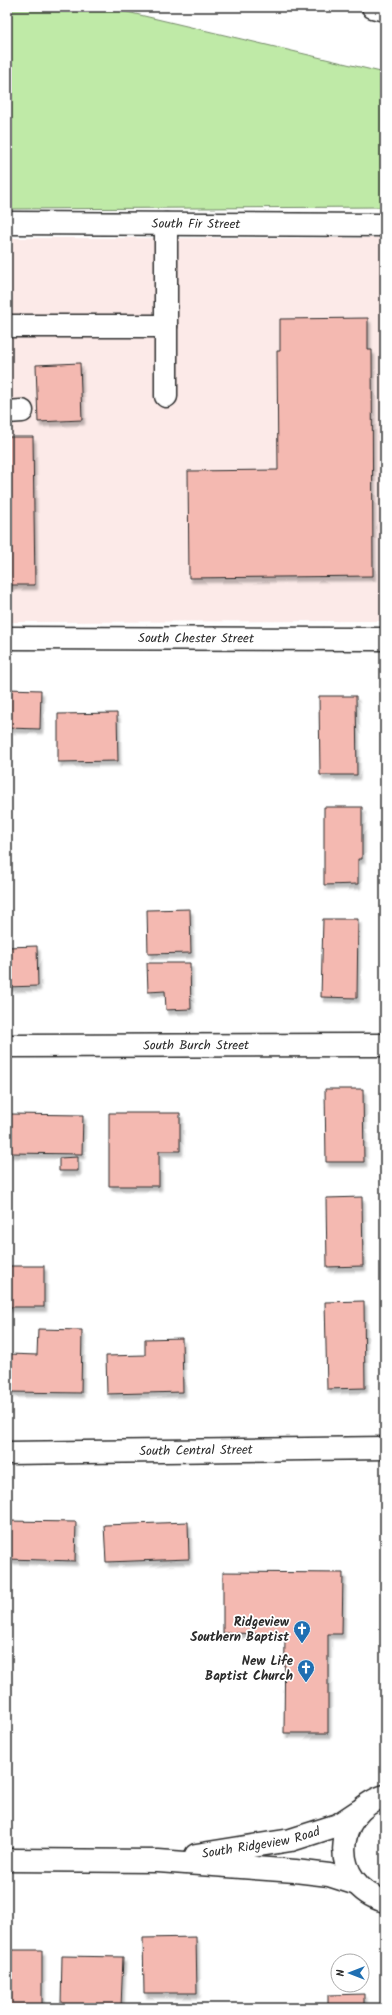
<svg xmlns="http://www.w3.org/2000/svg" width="392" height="2015" viewBox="0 0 392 2015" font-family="Kalam,sans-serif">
	<defs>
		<filter id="shadow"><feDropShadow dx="2.5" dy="4.5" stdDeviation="1" flood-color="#0004"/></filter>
	</defs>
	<rect width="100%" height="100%" fill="#fff"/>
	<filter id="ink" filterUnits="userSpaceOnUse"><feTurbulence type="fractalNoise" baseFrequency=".025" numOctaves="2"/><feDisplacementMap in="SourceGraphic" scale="8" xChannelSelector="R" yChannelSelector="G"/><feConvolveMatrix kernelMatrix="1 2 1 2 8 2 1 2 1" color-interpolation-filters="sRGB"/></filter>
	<g filter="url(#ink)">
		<polygon fill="#fceae8" points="7,238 385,238 385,621 7,622"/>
		<polygon fill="#bfeaa7" stroke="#758a69" points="7,7 106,7 385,73 385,207 7,209"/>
		<g fill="#f4b9b1" stroke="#2b2b2b" filter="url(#shadow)">
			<polygon points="368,318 368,350 372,350 373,576 189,578 188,471 278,470 277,351 280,351 280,319"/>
			<polygon points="80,363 82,420 38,422 36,365"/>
			<polygon points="7,437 33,437 35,585 7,585"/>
			<polygon points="7,689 41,690 40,729 7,728"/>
			<polygon points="319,696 356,696 357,775 320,775"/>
			<polygon points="117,713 118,761 58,762 58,714"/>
			<polygon points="324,807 362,807 362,859 358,859 358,884 324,885"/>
			<polygon points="190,909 191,953 148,954 147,910"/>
			<polygon points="323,919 358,919 357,998 321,997"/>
			<polygon points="37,946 38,986 7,987 7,947"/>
			<polygon points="147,963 190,963 191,1009 166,1010 165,991 148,992"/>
			<polygon points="325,1089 363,1089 364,1162 326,1162"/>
			<polygon points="109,1113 180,1113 180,1151 159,1151 159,1186 109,1186"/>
			<polygon points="10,1114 83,1115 82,1154 10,1153"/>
			<polygon points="78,1157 78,1171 59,1171 59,1158"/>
			<polygon points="362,1197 363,1266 327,1267 326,1198"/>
			<rect x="7" y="1266" width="37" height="41"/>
			<polygon points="364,1301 365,1388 327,1389 325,1302"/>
			<polygon points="38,1329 82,1330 81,1393 9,1392 9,1354 37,1355"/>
			<polygon points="182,1338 183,1392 107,1394 106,1356 145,1355 145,1339"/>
			<polygon points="7,1521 76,1522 75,1561 7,1559"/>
			<polygon points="188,1522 189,1559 106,1562 104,1525"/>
			<polygon points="223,1572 343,1573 342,1634 328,1634 328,1733 284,1733 285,1634 223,1633"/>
			<polygon points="196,1937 197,1993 144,1993 143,1938"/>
			<rect x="7" y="1950" width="35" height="55"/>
			<polygon points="62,1956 123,1957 121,2007 61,2005"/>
			<polygon points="364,1994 364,2008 328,2008 328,1995"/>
		</g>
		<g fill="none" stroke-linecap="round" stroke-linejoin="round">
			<g stroke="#2b2b2b" stroke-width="25">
				<g id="minor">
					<path id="s1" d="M 7,223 L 385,225"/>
					<polyline points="166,224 166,326"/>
					<polyline points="7,326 166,326 166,396"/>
					<polyline points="7,412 22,411"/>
					<path id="s2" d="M 7,638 L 385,639"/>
					<path id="s3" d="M 7,1046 L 385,1045"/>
					<path id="s4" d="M 7,1453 L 385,1448"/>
				</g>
			</g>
			<g stroke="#2b2b2b" stroke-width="25">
				<g id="major">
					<path d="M 385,1796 C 331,1813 330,1885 385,1901"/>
					<path id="s5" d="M 196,1855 L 291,1840 L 338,1825 L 359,1811"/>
					<polyline points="7,1860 158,1861 295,1871 329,1875 357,1884"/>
				</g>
			</g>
			<g stroke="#2b2b2b" stroke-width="25">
				<polyline id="highway" points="373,7 385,10"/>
			</g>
			<use href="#minor" stroke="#fff" stroke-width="22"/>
			<use href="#major" stroke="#fff" stroke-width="22"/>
			<use href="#highway" stroke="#fff" stroke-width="22"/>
		</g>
	</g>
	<defs>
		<g id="church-pin" transform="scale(0.9)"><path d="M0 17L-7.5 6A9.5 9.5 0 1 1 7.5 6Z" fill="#1f6fb2" stroke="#fff"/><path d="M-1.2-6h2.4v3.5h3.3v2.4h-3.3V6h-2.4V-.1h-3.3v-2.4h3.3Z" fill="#fff"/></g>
	</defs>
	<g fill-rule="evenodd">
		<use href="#church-pin" x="302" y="1629"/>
		<use href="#church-pin" x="306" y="1668"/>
	</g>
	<g text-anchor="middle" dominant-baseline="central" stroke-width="3.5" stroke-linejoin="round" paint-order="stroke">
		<g font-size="13" fill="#2b2b2b" stroke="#fff">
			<text stroke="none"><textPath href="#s1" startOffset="189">South Fir Street</textPath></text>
			<text stroke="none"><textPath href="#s2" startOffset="189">South Chester Street</textPath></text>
			<text stroke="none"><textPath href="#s3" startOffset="189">South Burch Street</textPath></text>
			<text stroke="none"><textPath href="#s4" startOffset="189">South Central Street</textPath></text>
			<text stroke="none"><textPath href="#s5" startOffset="66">South Ridgeview Road</textPath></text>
		</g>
		<g font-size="13" font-weight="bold" fill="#2b2b2b" stroke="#fff" text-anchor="end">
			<text x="289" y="1622">Ridgeview<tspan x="289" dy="15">Southern Baptist</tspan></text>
			<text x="293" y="1661">New Life<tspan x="293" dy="15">Baptist Church</tspan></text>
		</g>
	</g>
	<rect width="392" height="2015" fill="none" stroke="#fff" stroke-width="24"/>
	<rect x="12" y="12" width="368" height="1991" fill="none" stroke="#2b2b2b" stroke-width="1.5" filter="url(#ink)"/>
	<g transform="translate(350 1973) rotate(270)"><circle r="19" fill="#ffffff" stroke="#aaaaaa"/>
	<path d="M0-3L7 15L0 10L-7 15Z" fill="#1f6fb2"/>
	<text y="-6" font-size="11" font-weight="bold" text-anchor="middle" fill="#2b2b2b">N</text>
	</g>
</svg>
